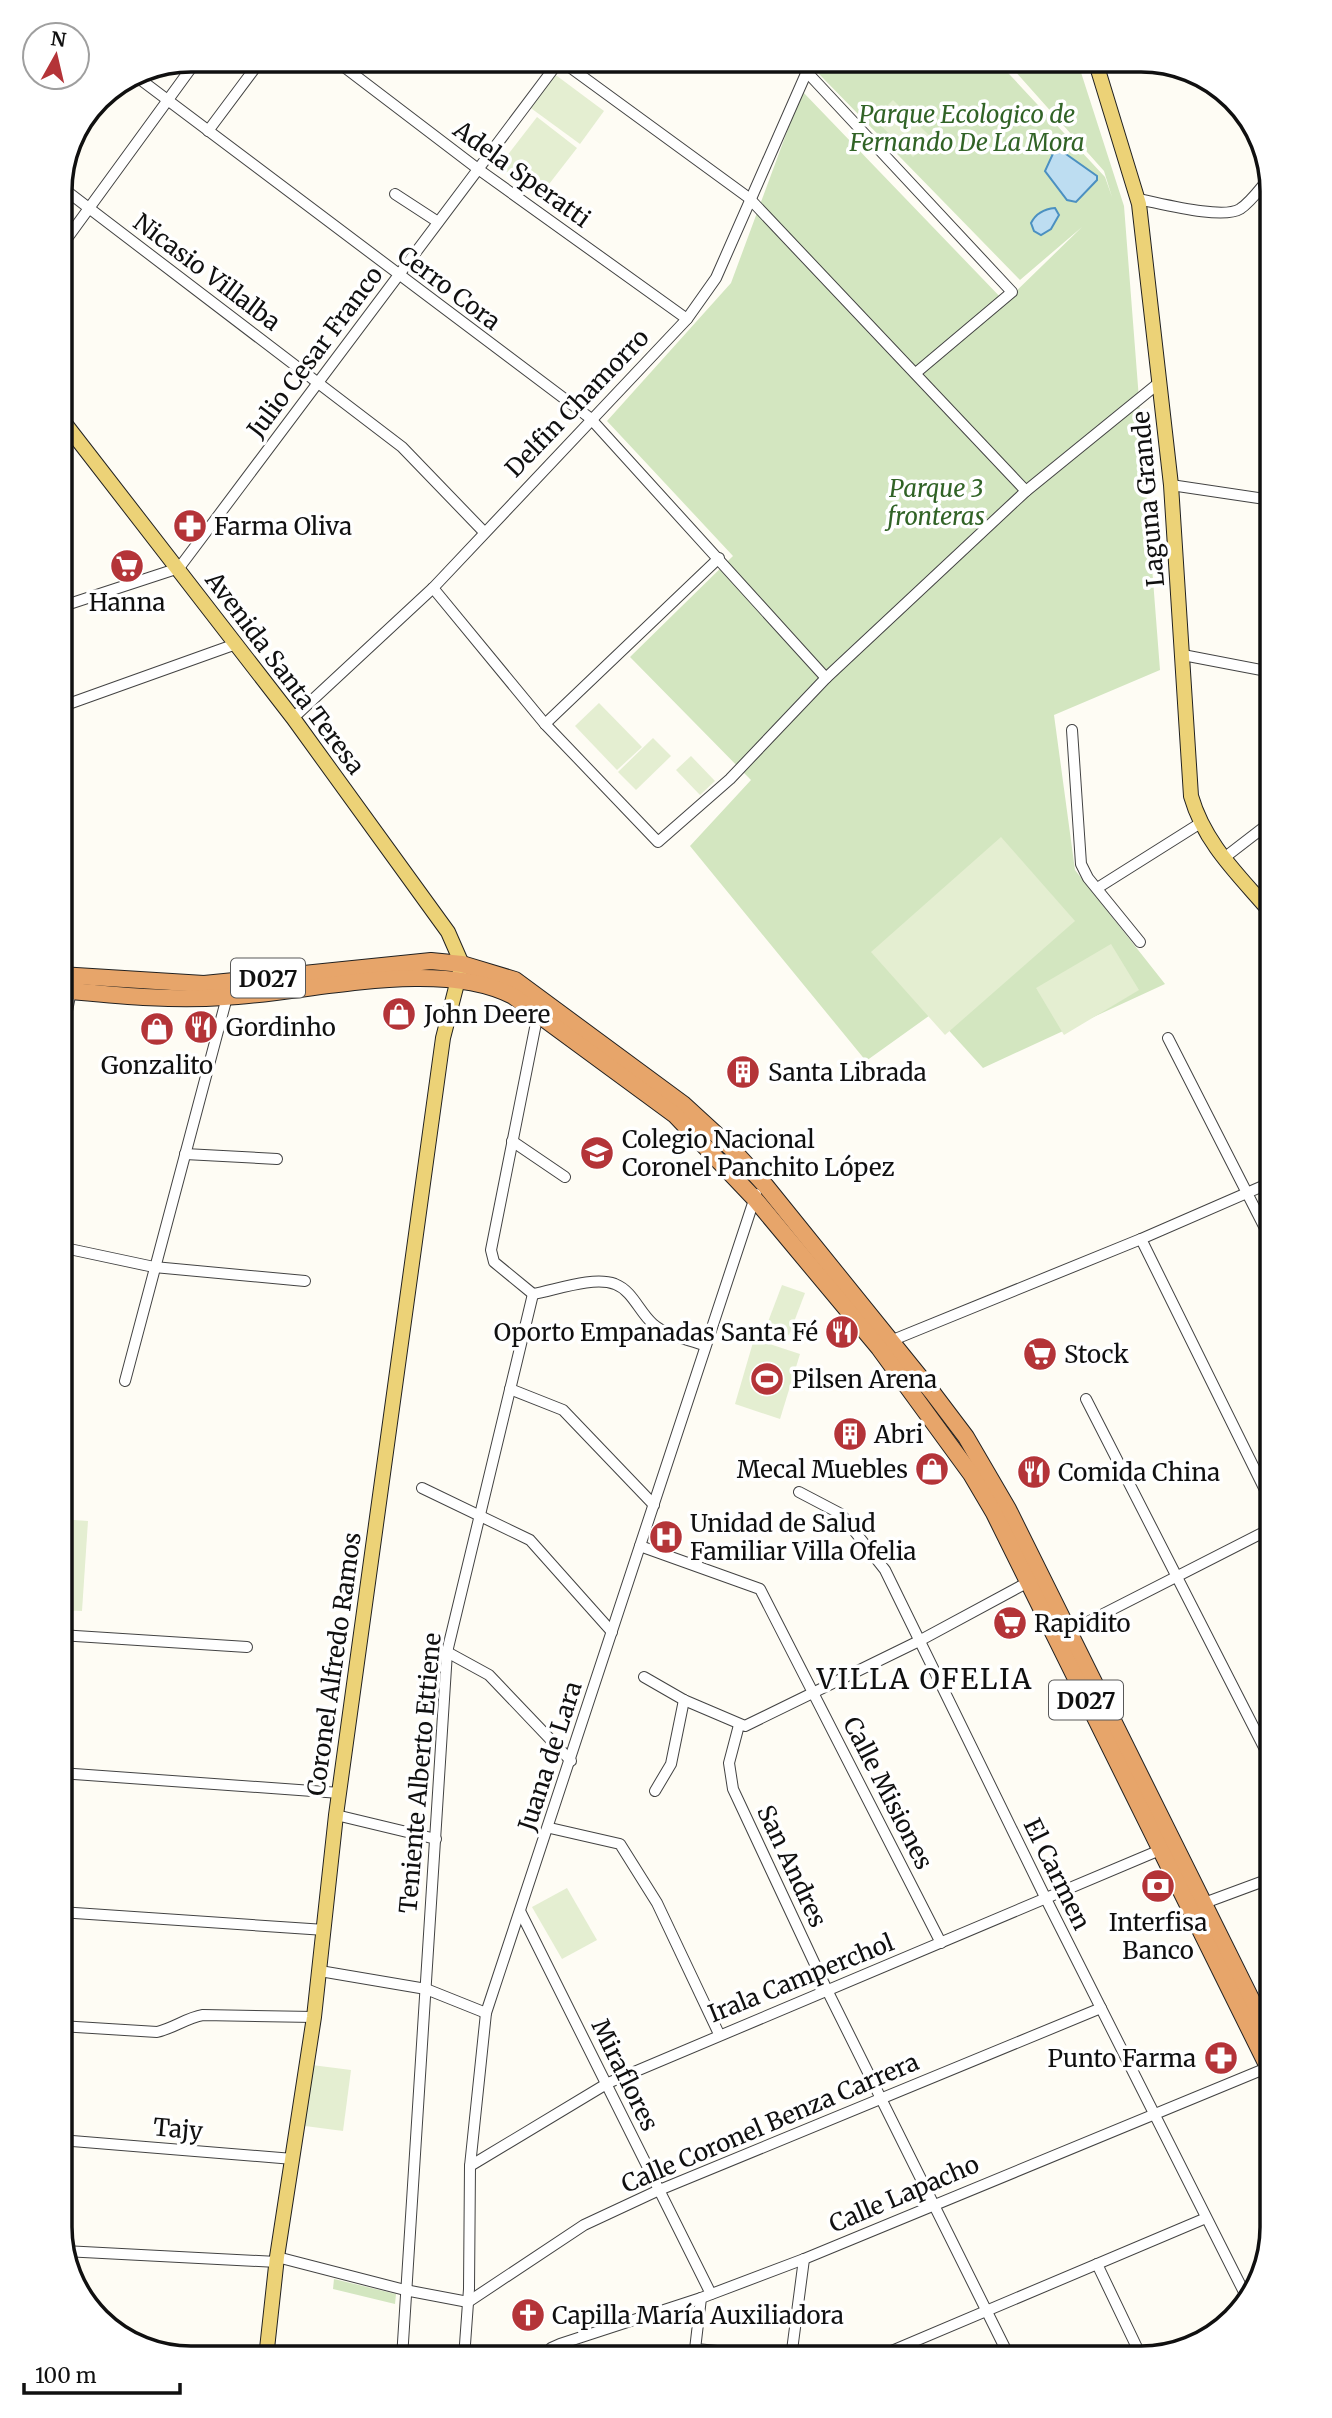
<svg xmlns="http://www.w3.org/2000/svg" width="1332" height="2418" viewBox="0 0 1332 2418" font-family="Merriweather,serif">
	<rect width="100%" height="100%" fill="#fefcf4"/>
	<g fill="#d3e6c0">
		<polygon points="828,60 996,60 1105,177 1112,197 1104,171 1005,60 1077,60 1124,206 1160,670 1054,715 1075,870 1165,984 983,1068 933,1013 866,1061 690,846 751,780 630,657 733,556 607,421 731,283 802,91 1005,302 1082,227 1020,280 819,74"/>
		<polygon points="334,2279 396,2294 395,2304 333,2289"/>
	</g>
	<g fill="#e4eed1">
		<polygon points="553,73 604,111 580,144 528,106"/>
		<polygon points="893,100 932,138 913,157 874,119"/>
		<polygon points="537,117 577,148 539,197 499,166"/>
		<polygon points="599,703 642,747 617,770 575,726"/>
		<polygon points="653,738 671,756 636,790 618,772"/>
		<polygon points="691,756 715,781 700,795 676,770"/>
		<polygon points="1001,837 1075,921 945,1035 871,952"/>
		<polygon points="1111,944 1139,990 1064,1035 1036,988"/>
		<polygon points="782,1285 805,1293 789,1335 766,1327"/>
		<polygon points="754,1339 800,1354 780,1419 735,1404"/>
		<polygon points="60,1519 88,1521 82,1611 60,1610"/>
		<polygon points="567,1888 597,1940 562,1959 532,1907"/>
		<polygon points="312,2065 351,2070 343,2131 305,2126"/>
	</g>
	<g fill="#bdddf1" stroke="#4b90c1" stroke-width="2">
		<polygon points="1056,147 1097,176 1097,180 1076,202 1067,200 1045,171"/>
		<path d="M 1055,208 L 1059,215 L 1051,229 L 1041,235 L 1034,231 L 1031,223 C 1036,213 1044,209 1055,208 Z"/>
	</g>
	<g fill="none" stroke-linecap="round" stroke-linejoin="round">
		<g stroke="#434343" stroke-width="12">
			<g id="minor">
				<polyline points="335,60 478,169 687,319"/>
				<polyline points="560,60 749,198 1026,491"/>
				<polyline points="790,60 805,70 1012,292 917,372"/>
				<polyline points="133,74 590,418 826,678"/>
				<polyline points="208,131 261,60"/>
				<polyline points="60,186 402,447 484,532"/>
				<polyline points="395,194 438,222"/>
				<path d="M 1138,199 C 1160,203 1222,220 1240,209 C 1252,201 1261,187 1270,177"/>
				<polyline points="60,248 197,60"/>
				<polyline points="1171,485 1272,500"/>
				<polyline points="433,588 545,724 658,842 730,779 826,678 1026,491 1160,382"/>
				<polyline points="60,607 179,568 560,60"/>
				<polyline points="1183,655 1272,672"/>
				<polyline points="60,707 236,644"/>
				<polyline points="293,718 433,588 687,319 716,278 812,60"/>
				<polyline points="545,724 719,558"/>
				<polyline points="1072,730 1081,864 1088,878 1140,942"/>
				<polyline points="1224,858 1272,821"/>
				<polyline points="1099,887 1199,824"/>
				<polyline points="1168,1038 1272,1242"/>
				<polyline points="60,1045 72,986"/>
				<polyline points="512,1141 565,1177"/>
				<polyline points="185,1154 277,1159"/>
				<polyline points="1141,1239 1272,1504"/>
				<polyline points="60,1247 154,1267 305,1281"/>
				<polyline points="533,1294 494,1262 491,1250 538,1013"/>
				<path d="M 533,1294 C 556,1290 593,1276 615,1284 C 633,1291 639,1312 653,1324 C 667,1336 687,1339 704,1345"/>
				<polyline points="888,1342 1141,1239 1272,1182"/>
				<polyline points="125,1381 227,997"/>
				<polyline points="510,1389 563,1410 654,1505"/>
				<polyline points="1086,1399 1272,1763"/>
				<polyline points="422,1488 530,1540 612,1632"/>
				<polyline points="799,1492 841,1514 885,1570 1046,1899 1249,2302"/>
				<polyline points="640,1546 760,1589 941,1943"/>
				<polyline points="1064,1634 1272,1528"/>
				<polyline points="60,1635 247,1647"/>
				<polyline points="447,1652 489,1675 571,1761"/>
				<polyline points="644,1677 684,1700 745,1726 919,1641 1032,1580"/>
				<polyline points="739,1725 729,1763 733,1789 827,1990 1010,2358"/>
				<polyline points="60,1773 340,1793"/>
				<polyline points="655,1791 671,1764 684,1700"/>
				<polyline points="336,1815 436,1839"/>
				<polyline points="550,1828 620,1844 657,1903 719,2034"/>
				<polyline points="1199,1905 1272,1878"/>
				<polyline points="520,1911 711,2294"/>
				<polyline points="60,1912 325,1930"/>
				<polyline points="320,1971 426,1989 486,2013"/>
				<path d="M 60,2026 L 157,2032 C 174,2028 186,2018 203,2015 L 314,2017"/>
				<polyline points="60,2140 293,2159"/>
				<polyline points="470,2166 608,2083 1160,1850"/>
				<polyline points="64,2251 277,2262"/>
				<polyline points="277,2257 405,2290 468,2302 584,2225 657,2191 1101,2008"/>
				<polyline points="1097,2264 1142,2358"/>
				<polyline points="696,2349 789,2358"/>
				<polyline points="402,2358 447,1652 533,1294"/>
				<polyline points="464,2358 469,2289 470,2166 486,2013 756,1194"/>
				<polyline points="548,2358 551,2348 560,2344 701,2298 804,2259 1269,2067"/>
				<polyline points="694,2358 701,2298"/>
				<polyline points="791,2358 804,2259"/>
				<polyline points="875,2358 1206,2218"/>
			</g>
		</g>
		<g stroke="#212121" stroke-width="16">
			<g id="major">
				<path d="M 1095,60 L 1139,204 L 1171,485 L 1191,796 C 1205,845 1240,876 1272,914"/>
				<polyline points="60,417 293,718 448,932 462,964 443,1038 336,1815 314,2017 277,2257 266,2358"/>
			</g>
		</g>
		<g stroke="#212121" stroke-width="18">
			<g id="highway">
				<polyline points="60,975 204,984 431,961 462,964 515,980 683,1104 731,1148 765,1185 932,1392 966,1437 1008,1509 1272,2041"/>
				<path d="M 60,990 C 115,995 169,1001 224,997 C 309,993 437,957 513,996 L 675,1115 L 754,1198 L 879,1348 L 971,1474 L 994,1513 L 1272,2075"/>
			</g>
		</g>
		<use href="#minor" stroke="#fff" stroke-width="10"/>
		<use href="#major" stroke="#ecd277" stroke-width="14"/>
		<use href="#highway" stroke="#e7a56a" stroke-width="16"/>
	</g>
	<defs>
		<g id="pharmacy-disc" transform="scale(1.75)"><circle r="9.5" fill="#b43438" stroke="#fff"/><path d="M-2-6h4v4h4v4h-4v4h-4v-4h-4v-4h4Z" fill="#fff"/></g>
		<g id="supermarket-disc" transform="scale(1.75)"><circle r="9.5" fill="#b43438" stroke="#fff"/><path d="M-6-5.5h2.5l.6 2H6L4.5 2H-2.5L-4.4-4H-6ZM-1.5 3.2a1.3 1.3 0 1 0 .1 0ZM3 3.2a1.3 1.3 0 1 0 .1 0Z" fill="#fff"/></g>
		<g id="shop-disc" transform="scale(1.75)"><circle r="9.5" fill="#b43438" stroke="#fff"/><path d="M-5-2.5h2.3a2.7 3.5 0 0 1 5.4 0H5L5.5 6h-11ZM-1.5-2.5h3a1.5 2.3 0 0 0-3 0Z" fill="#fff"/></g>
		<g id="restaurant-disc" transform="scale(1.75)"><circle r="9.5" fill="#b43438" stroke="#fff"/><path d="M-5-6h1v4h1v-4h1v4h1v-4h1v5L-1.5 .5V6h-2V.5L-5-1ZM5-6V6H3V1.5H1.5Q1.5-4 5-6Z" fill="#fff"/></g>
		<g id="building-disc" transform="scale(1.75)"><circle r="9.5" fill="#b43438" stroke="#fff"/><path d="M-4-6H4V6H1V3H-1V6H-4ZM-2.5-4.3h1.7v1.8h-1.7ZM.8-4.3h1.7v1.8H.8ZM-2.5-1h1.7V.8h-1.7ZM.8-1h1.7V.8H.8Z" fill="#fff"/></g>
		<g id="school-disc" transform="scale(1.75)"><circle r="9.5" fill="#b43438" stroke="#fff"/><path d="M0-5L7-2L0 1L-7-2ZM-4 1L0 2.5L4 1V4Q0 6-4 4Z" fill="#fff"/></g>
		<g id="stadium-disc" transform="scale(1.75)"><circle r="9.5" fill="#b43438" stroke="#fff"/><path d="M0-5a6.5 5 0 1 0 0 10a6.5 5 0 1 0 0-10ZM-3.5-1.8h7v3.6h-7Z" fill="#fff"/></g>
		<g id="hospital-disc" transform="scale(1.75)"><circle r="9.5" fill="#b43438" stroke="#fff"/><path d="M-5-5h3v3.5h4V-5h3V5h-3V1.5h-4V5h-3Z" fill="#fff"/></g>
		<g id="bank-disc" transform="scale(1.75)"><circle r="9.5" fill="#b43438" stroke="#fff"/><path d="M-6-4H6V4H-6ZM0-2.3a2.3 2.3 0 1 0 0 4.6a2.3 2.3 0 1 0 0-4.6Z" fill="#fff"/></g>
		<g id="church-disc" transform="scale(1.75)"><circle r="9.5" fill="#b43438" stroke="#fff"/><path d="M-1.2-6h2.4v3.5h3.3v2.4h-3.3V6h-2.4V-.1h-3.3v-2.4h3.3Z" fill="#fff"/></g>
	</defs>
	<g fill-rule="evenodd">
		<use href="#pharmacy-disc" x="190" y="526"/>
		<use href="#supermarket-disc" x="127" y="566"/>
		<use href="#shop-disc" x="399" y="1014"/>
		<use href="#restaurant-disc" x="201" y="1027"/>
		<use href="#shop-disc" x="157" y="1029"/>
		<use href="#building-disc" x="743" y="1072"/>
		<use href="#school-disc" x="597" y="1153"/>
		<use href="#restaurant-disc" x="842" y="1332"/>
		<use href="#supermarket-disc" x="1040" y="1354"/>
		<use href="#stadium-disc" x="767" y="1379"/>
		<use href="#building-disc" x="850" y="1434"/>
		<use href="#shop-disc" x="932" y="1469"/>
		<use href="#restaurant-disc" x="1034" y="1472"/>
		<use href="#hospital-disc" x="666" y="1537"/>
		<use href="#supermarket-disc" x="1010" y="1623"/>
		<use href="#bank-disc" x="1158" y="1886"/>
		<use href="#pharmacy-disc" x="1221" y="2058"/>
		<use href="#church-disc" x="528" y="2315"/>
	</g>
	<g text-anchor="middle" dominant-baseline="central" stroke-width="7" stroke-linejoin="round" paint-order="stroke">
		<g fill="#fff" stroke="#585858" stroke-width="2">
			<rect x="231" y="958.5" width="74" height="39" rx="5"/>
			<rect x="1049" y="1680.5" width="74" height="39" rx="5"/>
		</g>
		<g font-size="23" font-weight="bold" fill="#101010">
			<text x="268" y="978">D027</text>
			<text x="1086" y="1700">D027</text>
		</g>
		<g font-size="24" font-style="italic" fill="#316326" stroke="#fff">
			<text x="967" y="114">Parque Ecologico de<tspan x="967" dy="28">Fernando De La Mora</tspan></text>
			<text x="936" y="488">Parque 3<tspan x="936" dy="28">fronteras</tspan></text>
		</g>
		<g font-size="24" fill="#101010" stroke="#fff">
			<text transform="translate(522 174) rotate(36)">Adela Speratti</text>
			<text transform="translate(207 272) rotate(37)">Nicasio Villalba</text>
			<text transform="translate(449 288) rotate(37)">Cerro Cora</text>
			<text transform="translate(315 352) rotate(-53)">Julio Cesar Franco</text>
			<text transform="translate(577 403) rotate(-46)">Delfin Chamorro</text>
			<text transform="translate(1148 499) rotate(-95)">Laguna Grande</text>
			<text transform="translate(285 673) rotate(53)">Avenida Santa Teresa</text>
			<text transform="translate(334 1664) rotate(-82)">Coronel Alfredo Ramos</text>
			<text transform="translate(550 1756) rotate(-72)">Juana de Lara</text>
			<text transform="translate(420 1773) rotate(-85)">Teniente Alberto Ettiene</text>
			<text transform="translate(888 1793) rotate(63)">Calle Misiones</text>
			<text transform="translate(792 1866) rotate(65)">San Andres</text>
			<text transform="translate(1057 1874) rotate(64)">El Carmen</text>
			<text transform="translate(801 1978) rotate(-22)">Irala Camperchol</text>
			<text transform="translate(625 2075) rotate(64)">Miraflores</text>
			<text transform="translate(770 2123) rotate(-23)">Calle Coronel Benza Carrera</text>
			<text transform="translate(178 2129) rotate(5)">Tajy</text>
			<text transform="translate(904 2194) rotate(-23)">Calle Lapacho</text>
		</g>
		<g font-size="24" fill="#101010" stroke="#fff" text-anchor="start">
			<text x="214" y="526">Farma Oliva</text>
			<text x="127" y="602" text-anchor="middle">Hanna</text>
			<text x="424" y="1014">John Deere</text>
			<text x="226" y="1027">Gordinho</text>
			<text x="157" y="1065" text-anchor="middle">Gonzalito</text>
			<text x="768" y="1072">Santa Librada</text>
			<text x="622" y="1139">Colegio Nacional<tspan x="622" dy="28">Coronel Panchito López</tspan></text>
			<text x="818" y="1332" text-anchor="end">Oporto Empanadas Santa Fé</text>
			<text x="1064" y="1354">Stock</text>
			<text x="792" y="1379">Pilsen Arena</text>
			<text x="874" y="1434">Abri</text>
			<text x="908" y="1469" text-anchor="end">Mecal Muebles</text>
			<text x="1058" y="1472">Comida China</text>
			<text x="690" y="1523">Unidad de Salud<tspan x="690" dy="28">Familiar Villa Ofelia</tspan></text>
			<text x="1034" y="1623">Rapidito</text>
			<text x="1158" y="1922" text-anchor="middle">Interfisa<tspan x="1158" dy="28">Banco</tspan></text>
			<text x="1196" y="2058" text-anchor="end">Punto Farma</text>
			<text x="552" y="2315">Capilla María Auxiliadora</text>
		</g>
		<g font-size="28" letter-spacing="2" fill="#101010" stroke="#fff">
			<text x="925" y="1679">VILLA OFELIA</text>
		</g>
	</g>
	<path d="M0 0H1332V2418H0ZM191 72H1141A119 119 0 0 1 1260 191V2227A119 119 0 0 1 1141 2346H191A119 119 0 0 1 72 2227V191A119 119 0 0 1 191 72Z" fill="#fff" fill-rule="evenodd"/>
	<path fill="none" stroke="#101010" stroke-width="3.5" d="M191 72H1141A119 119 0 0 1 1260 191V2227A119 119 0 0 1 1141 2346H191A119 119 0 0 1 72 2227V191A119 119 0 0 1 191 72Z"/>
	<g transform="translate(56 56) rotate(8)"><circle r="33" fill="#ffffff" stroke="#9f9f9f" stroke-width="2"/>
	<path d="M0-5L12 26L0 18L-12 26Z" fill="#b43438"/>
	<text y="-10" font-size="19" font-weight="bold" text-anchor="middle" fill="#101010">N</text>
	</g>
	<path d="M24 2383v10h156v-10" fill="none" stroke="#101010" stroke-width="3.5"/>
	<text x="35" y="2383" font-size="21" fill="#101010" stroke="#ffffff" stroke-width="5" paint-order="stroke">100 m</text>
</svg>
